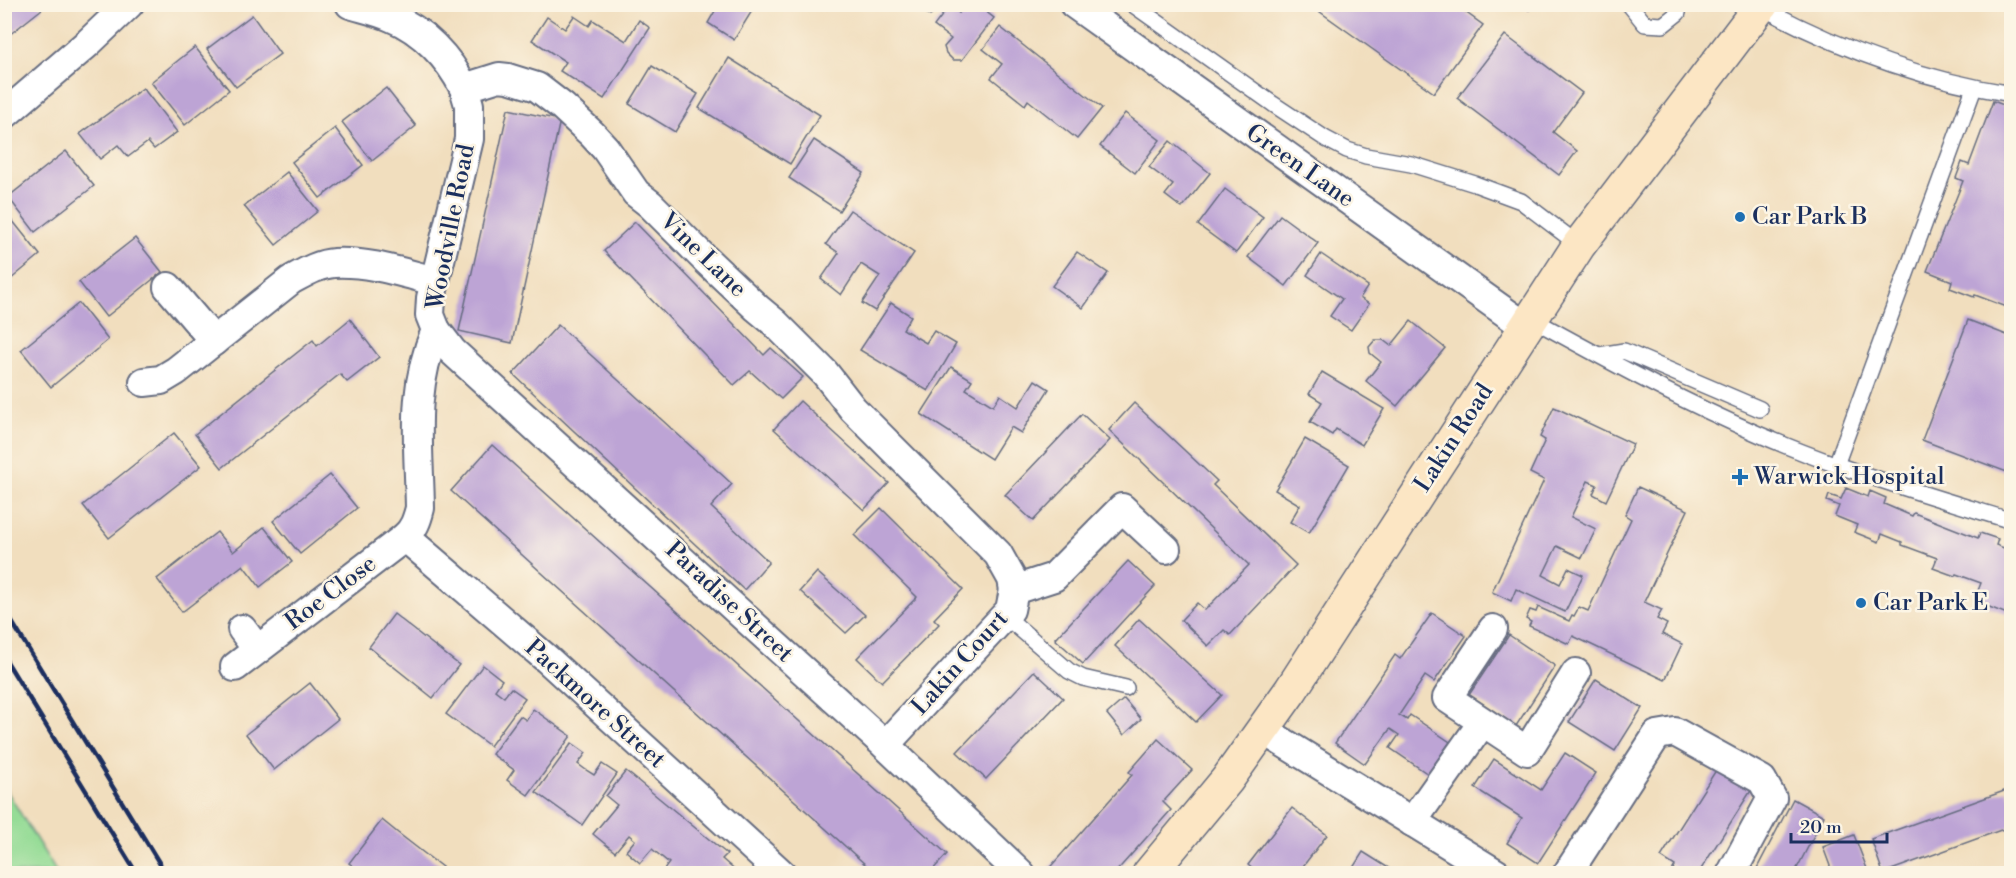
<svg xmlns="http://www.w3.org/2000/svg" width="2016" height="878" viewBox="0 0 2016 878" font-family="'Libre Bodoni',serif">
	<rect width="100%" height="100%" fill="#fcf5e5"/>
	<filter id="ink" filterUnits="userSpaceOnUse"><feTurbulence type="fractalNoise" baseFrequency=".0167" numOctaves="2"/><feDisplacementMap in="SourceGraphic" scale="12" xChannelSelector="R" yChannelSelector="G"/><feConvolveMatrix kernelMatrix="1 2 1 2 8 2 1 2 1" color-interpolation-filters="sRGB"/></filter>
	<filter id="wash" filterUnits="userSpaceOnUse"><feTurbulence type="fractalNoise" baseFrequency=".008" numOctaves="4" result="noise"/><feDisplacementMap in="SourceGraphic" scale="24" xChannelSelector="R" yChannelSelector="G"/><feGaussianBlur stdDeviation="1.35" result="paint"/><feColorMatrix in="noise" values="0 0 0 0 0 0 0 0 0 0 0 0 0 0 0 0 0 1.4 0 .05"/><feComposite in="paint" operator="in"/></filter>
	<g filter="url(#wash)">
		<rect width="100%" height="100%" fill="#f1debe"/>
		<polygon fill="#95dc96" stroke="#58867a" stroke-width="1.5" points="5,788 57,873 5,873"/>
		<g id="blocks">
			<g fill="#bda4d5">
				<polygon points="4,4 38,4 42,9 4,39"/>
				<polygon points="719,4 752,4 755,6 734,40 708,23"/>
				<polygon points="914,4 939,4 930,16"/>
				<polygon points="965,4 976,4 994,18 962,60 953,60 946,53 944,47 951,39 934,26 950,5 959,13"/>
				<polygon points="1309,4 1454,4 1483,25 1434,93"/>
				<polygon points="1519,4 1532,4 1529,10"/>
				<polygon points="252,15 280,54 236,87 207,49"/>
				<polygon points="574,16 589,26 593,20 626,41 639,20 650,28 604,99 560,71 566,62 532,40 547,17 565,29"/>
				<polygon points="1000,27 1102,108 1077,139 1028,100 1025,105 991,78 1002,64 983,49"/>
				<polygon points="1505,35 1582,93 1553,132 1577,151 1559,175 1457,98"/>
				<polygon points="195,47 229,90 185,125 151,82"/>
				<polygon points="729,58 820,115 790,164 699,108"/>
				<polygon points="652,66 698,94 675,132 629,104"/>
				<polygon points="143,88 177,132 154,149 148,142 128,157 118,145 100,159 80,134"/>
				<polygon points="386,88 416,126 372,161 342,122"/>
				<polygon points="1993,101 2012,108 2012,309 1975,295 1974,297 1950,288 1952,281 1927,271 1963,181 1956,178 1962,162 1969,165"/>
				<polygon points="508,109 560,120 512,343 459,331"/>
				<polygon points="1125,113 1160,140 1135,173 1100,146"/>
				<polygon points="335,128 363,165 320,198 292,162"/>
				<polygon points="814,140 864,173 839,211 789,178"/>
				<polygon points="1170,141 1210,173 1182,208 1165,195 1173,185 1149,167"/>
				<polygon points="66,151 94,186 35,232 8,197"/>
				<polygon points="287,172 318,211 276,245 244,206"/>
				<polygon points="1225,189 1263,217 1236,253 1198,225"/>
				<polygon points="850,210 914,253 875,311 862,303 880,276 861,264 841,295 821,279 839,253 826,244"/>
				<polygon points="1280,215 1318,243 1286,286 1248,257"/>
				<polygon points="12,220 40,255 4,285 4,226"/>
				<polygon points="635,222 764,355 771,348 803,377 781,399 750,371 734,385 604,251"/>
				<polygon points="135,238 162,272 106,317 79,282"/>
				<polygon points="1077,252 1108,273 1083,308 1052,286"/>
				<polygon points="1321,254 1368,286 1360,298 1369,304 1351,330 1330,316 1342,299 1307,275"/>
				<polygon points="79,303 108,340 51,387 21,350"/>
				<polygon points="891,303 911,316 903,329 914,336 926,343 934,331 956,344 928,391 860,350"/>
				<polygon points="350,319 379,357 347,382 340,374 222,468 195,434 313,340 317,346"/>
				<polygon points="1968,320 2012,337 2012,474 1922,440"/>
				<polygon points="1411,321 1445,348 1397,406 1366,381 1381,362 1370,353 1369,347 1375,340 1383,340 1391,346"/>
				<polygon points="558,325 732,484 711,507 769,562 744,590 513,374"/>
				<polygon points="951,367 972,380 966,389 993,406 1000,395 1018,407 1035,380 1049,389 1021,433 1011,427 991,459 921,414"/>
				<polygon points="1322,372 1384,409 1362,445 1336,429 1332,435 1310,422 1322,402 1309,394"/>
				<polygon points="800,401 889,483 864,510 774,429"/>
				<polygon points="1134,403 1217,481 1213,485 1296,565 1230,635 1224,630 1208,646 1181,620 1197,603 1205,610 1249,565 1109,430"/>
				<polygon points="1554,407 1633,444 1606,501 1593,494 1597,485 1588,481 1571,517 1596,529 1582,558 1557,546 1543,575 1560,584 1568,568 1583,575 1565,612 1516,589 1511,601 1492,592 1544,480 1530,473 1545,440 1540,437"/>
				<polygon points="1082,414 1110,440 1033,521 1005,495"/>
				<polygon points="174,433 201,466 109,538 83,505"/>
				<polygon points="1305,439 1349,465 1309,533 1290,522 1300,505 1275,490"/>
				<polygon points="492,445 947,854 929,874 876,874 451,491"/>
				<polygon points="330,475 357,508 300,554 273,521"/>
				<polygon points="1638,487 1688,510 1644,602 1662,610 1657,619 1667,624 1662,634 1682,644 1665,680 1573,636 1569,644 1529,626 1531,622 1526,619 1530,610 1536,612 1538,607 1569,621 1572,615 1574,616 1579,607 1588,611 1631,519 1625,515"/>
				<polygon points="1846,488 1868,497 1870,491 1886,498 1884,504 1912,516 1914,513 1978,538 1980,533 1998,539 1996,545 2012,551 2012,616 1974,601 1981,583 1956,574 1955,576 1933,568 1937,558 1902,545 1902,542 1882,534 1879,542 1854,532 1857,525 1835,516 1839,506 1827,501 1829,495 1841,499"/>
				<polygon points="881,508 963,589 934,619 939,624 882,682 857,658 917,597 854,535"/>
				<polygon points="264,527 292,562 260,587 243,565 182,612 157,579 217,532 233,552"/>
				<polygon points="1128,561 1155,586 1083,664 1055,639"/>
				<polygon points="817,572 865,615 846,633 800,591"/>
				<polygon points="1432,613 1466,636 1434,682 1425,676 1399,715 1407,720 1410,715 1450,742 1428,774 1390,748 1399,735 1390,729 1365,764 1335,743 1395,655 1400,659"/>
				<polygon points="394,614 459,665 433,698 369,647"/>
				<polygon points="1139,619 1222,695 1196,722 1115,646"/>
				<polygon points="1509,635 1555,666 1516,726 1469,695"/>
				<polygon points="483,665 502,680 495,690 504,697 511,688 525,698 490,746 446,714"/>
				<polygon points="1034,671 1063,698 986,779 957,752"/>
				<polygon points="1596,679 1642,708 1615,751 1569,722"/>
				<polygon points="310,683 338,719 274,770 246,734"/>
				<polygon points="1124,699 1141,719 1124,735 1107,714"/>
				<polygon points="533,709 571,736 528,795 507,780 514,770 492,754 520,716 526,720"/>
				<polygon points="1158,739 1192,770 1163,802 1171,810 1114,874 1044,874 1132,775 1129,772"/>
				<polygon points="572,743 586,753 578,764 586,770 594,775 602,764 617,774 582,825 536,792"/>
				<polygon points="1565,753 1596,773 1538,863 1507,843 1522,818 1475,788 1494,759 1541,790"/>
				<polygon points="1718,767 1752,789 1698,874 1670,874 1675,866 1661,857"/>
				<polygon points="626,771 727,854 722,859 739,874 661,874 669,863 652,849 640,863 626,851 635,840 629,835 615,852 593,834 617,805 606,796"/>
				<polygon points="2007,790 2012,802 2012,826 1883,873 1871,839"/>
				<polygon points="1793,799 1824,816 1794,874 1754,874"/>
				<polygon points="1292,808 1327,835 1297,874 1259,874 1248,865"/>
				<polygon points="382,820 398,833 451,874 364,874 349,863"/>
				<polygon points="1854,835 1869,874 1833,874 1823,847"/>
				<polygon points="1363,852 1398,874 1349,874"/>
			</g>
		</g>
	</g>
	<g filter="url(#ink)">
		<use href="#blocks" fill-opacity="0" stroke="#666c80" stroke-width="1.5"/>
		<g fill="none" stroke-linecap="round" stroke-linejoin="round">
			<g stroke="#666c80" stroke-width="18">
				<g id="lane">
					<polyline points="1132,4 1273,104 1326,139 1347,150 1366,156 1411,164 1475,184 1521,201 1579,245"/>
					<polyline points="1629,4 1645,24 1663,25 1678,13 1679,4"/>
					<path d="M 1759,5 L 1761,7 C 1839,49 1924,80 2012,94"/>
					<path d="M 1532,319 C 1630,373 1731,428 1837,465 C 1895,486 1953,503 2012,521"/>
					<polyline points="1600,355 1624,351 1760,409"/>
					<polyline points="1836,465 1974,88"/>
					<polyline points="1005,616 1069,671 1083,678 1126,688"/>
				</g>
			</g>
			<g stroke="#666c80" stroke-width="32">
				<g id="street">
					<path d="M 350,4 C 363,8 378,11 391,17 C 423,30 449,58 464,88 L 499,77 L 508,78 L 537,87 L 563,107 L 592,134 L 605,148 L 636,193 L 650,204 L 704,258 L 757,308 L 775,323 L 825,373 L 853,409 L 998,554 L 1012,579 L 1014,590"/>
					<polyline points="1074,4 1526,327"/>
					<polyline points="4,115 88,43 129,4"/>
					<polyline points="168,287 214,341"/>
					<polyline points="436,330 452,351 885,745 1021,874"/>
					<path d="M 144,382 L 161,380 L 176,371 L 291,280 C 304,273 318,264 334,263 C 367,261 403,273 435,281"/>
					<polyline points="405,537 547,659 782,874"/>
					<polyline points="242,629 257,649"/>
					<polyline points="1493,629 1447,698 1527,751 1576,673"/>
					<path d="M 235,667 L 405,537 C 414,529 417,520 420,508 C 419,444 410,391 436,330 L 430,315 L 431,298 L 469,139 L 469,105 L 464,88"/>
					<polyline points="1263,730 1497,874"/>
					<polyline points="885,745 1010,610 1014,590 1054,577 1122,508 1166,549"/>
					<polyline points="1412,822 1482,723"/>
					<polyline points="1567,874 1657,735 1675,732 1762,780 1772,798 1731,874"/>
				</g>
			</g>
			<g stroke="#666c80" stroke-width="36">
				<polyline id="secondary" points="1149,874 1227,780 1291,690 1579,245 1762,4"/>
			</g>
			<use href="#lane" stroke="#fff" stroke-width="15"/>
			<use href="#street" stroke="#fff" stroke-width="28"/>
			<use href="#secondary" stroke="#fce6c4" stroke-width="33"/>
			<g stroke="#1b2f5e" stroke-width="4.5">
				<polyline points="4,609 166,874"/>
				<polyline points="4,657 137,874"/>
			</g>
		</g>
	</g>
	<g fill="#1f6fb2" stroke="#fcf5e5" stroke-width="2">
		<circle cx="1740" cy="217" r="6"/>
		<path d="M1737 468h6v6h6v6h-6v6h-6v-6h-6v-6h6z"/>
		<circle cx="1861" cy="603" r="6"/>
	</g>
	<g text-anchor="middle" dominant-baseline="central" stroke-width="5" stroke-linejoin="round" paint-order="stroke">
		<g font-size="24" fill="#1b2f5e" stroke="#fcf5e5">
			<text transform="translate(1300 166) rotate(35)">Green Lane</text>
			<text transform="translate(451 227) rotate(-79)">Woodville Road</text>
			<text transform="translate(703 255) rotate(44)">Vine Lane</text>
			<text transform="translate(1454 438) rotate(-57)">Lakin Road</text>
			<text transform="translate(331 593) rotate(-37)">Roe Close</text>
			<text transform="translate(729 602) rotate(43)">Paradise Street</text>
			<text transform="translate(960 663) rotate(-48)">Lakin Court</text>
			<text transform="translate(595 704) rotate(42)">Packmore Street</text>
		</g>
		<g font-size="24" fill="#1b2f5e" stroke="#fcf5e5" text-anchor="start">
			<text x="1752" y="217">Car Park B</text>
			<text x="1754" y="477">Warwick Hospital</text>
			<text x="1873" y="603">Car Park E</text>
		</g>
	</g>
	<rect width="2016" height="878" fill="none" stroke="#fcf5e5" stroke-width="24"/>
	<path d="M1791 833v9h96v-9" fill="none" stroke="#1b2f5e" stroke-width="3"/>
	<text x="1800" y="833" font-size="18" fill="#1b2f5e" stroke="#fcf5e5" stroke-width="4.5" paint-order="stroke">20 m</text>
</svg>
